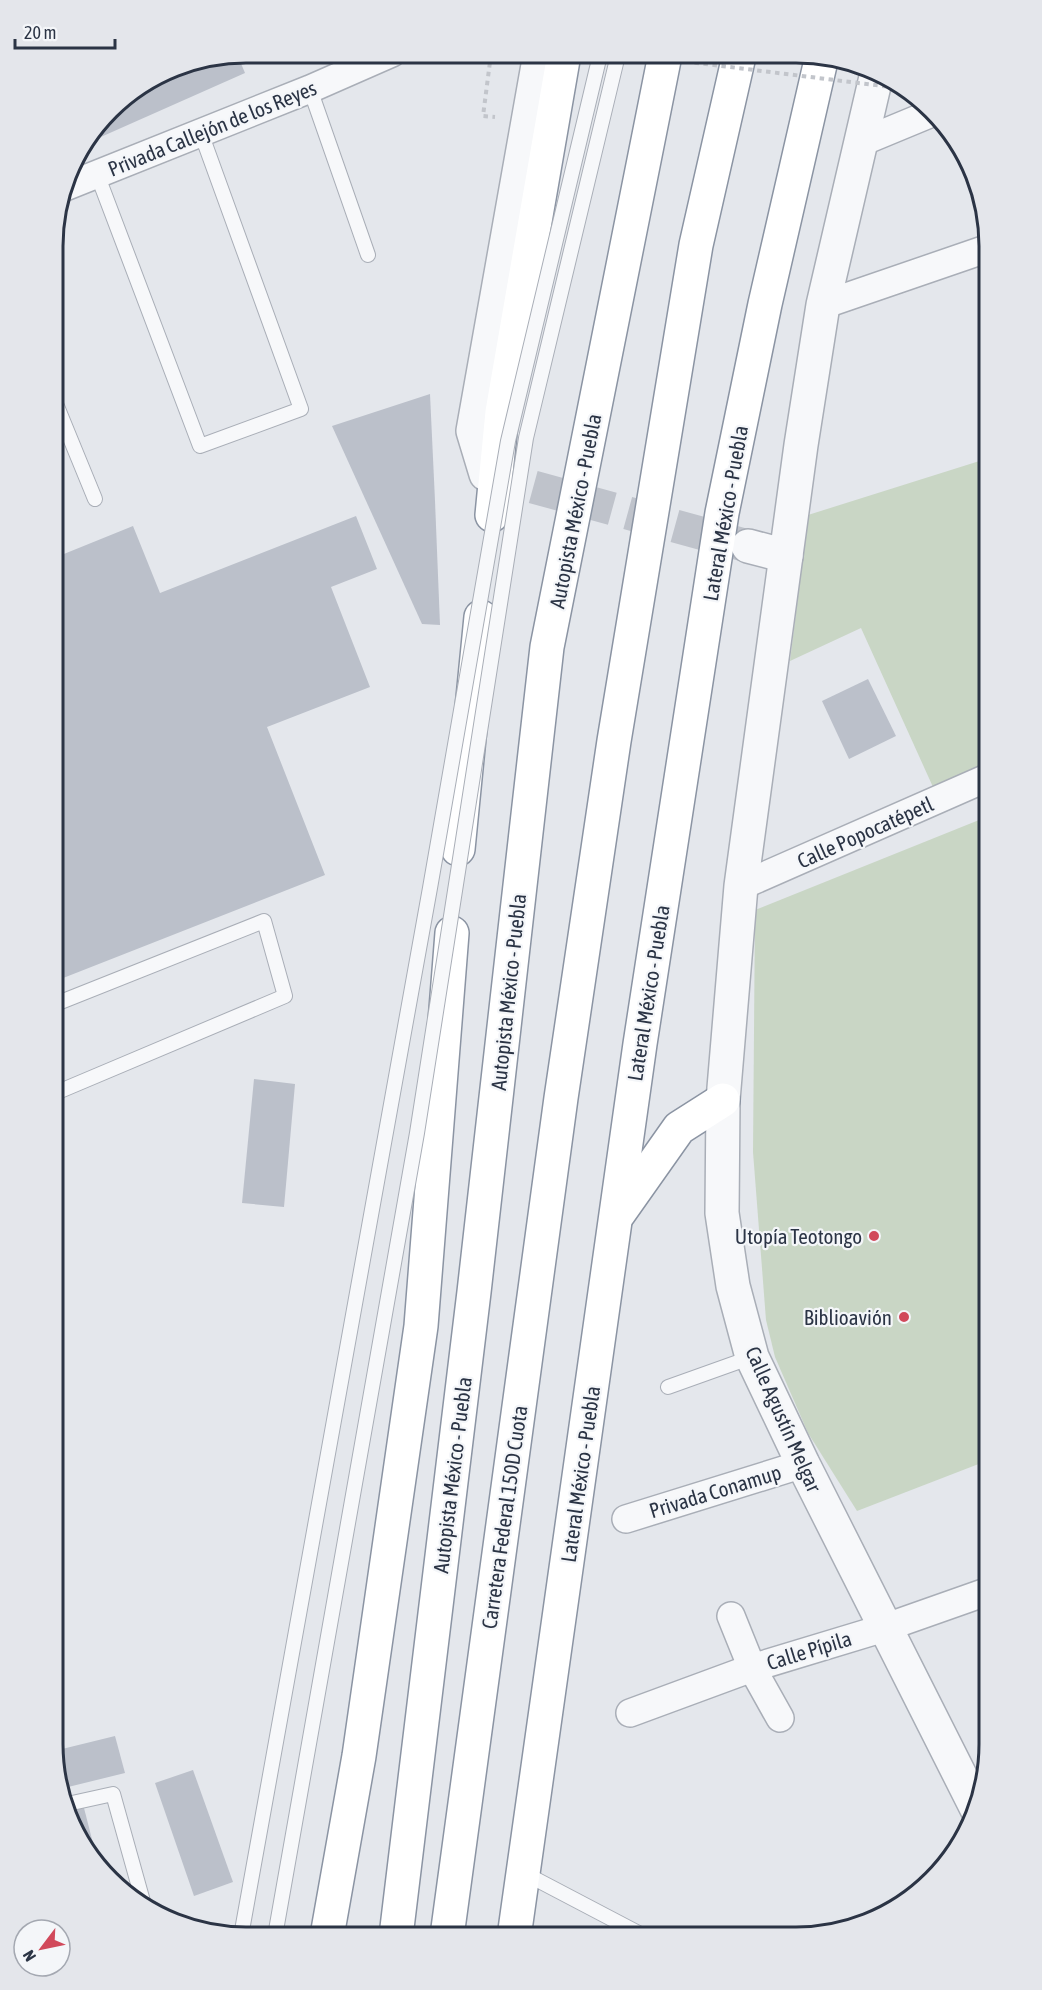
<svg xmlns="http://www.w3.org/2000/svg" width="1042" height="1990" viewBox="0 0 1042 1990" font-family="'Asap Condensed',sans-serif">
	<rect width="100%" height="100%" fill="#e4e7ec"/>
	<g fill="#c9d6c5">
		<polygon points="989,458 989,763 933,787 861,628 790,661 808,515"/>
		<polygon points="989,816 989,1460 857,1511 808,1433 775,1357 766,1320 753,1152 755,910"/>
	</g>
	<g fill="#bbc0ca">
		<polygon points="237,54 245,73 85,144 118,101 172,67"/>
		<polygon points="430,394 435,501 440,625 422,624 332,426"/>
		<polygon points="356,516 377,569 331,587 370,687 267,727 325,875 53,982 54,558 133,526 160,593"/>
		<polygon points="868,679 896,736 849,759 822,701"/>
		<polygon points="254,1079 295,1084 284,1207 242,1203"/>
		<polygon points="115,1736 125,1773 60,1789 54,1751"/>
		<polygon points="193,1770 233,1882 194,1896 155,1783"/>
		<polygon points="84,1808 96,1855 67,1812"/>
	</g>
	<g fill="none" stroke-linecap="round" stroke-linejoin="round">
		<polyline stroke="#bfc3cb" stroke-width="33" stroke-dasharray="33 16" stroke-linecap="butt" points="486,474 744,545"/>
		<g stroke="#a9aeb7" stroke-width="16">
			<g id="service">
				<polyline points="310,89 368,255"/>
				<polyline points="97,174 200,446 301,409 201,133"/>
				<polyline points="54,399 95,499"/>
				<polyline points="53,1094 285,996 264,921 53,1005"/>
				<polyline points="668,1387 752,1357"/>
				<polyline points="63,1805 113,1794 144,1905"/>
				<polyline points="524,1873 646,1937"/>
			</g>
		</g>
		<g stroke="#a9aeb7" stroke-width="30">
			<g id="minor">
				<polyline points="862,142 932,113"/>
				<polyline points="65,187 310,89 392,53"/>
				<polyline points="823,305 989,248"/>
				<polyline points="741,886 989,777"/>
				<polyline points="626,1519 803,1464"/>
				<polyline points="731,1616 752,1668 780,1718"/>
				<polyline points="630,1713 752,1668 884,1628 989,1591"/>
			</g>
		</g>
		<g stroke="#a9aeb7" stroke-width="36">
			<g id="tertiary">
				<polyline points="876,77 823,305 801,445 741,886 723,1100 722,1213 733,1286 752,1357 803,1464 977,1809"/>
				<polyline points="486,474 473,431 540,54"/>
				<polyline points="748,546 786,556"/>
			</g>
		</g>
		<g stroke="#8b94a3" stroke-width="36">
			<g id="trunk">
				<polyline points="492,515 502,412 564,54"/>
				<polyline points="458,849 481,617"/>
				<polyline points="619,1213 679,1128 723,1100"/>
				<polyline points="327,1936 359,1756 421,1326 452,933"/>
				<polyline points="514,1937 640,1044 722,513 765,304 822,56"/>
			</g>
		</g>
		<g stroke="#8b94a3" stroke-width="36">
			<g id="motorway">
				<polyline points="396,1936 474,1292 547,647 665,55"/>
				<polyline points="447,1936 561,1098 614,741 696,245 739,56"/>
			</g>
		</g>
		<polyline stroke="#c2c5cb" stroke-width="4" stroke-dasharray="4.5 4.5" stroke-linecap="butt" points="491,54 483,116 495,117"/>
		<use href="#service" stroke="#f7f8fa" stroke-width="14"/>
		<use href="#minor" stroke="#f7f8fa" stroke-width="27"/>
		<use href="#tertiary" stroke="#f7f8fa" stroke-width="33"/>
		<use href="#trunk" stroke="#fff" stroke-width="33"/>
		<use href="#motorway" stroke="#fff" stroke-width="33"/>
		<g stroke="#a9aeb7" stroke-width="16" stroke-linecap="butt">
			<g id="service-bridge">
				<polyline points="241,1936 430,888 508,441 600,55"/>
				<polyline points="275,1936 417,1133 526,438 618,55"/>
			</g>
		</g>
		<polyline stroke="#c2c5cb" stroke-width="4" stroke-dasharray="4.5 4.5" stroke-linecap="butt" points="641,56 899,88"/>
		<use href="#service-bridge" stroke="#f7f8fa" stroke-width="14"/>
	</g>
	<g fill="#d1495b" stroke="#f4f6f9" stroke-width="2">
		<circle cx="874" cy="1236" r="6"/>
		<circle cx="904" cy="1317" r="6"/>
	</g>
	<g text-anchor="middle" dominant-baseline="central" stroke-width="4.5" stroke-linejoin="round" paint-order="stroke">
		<g font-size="21" fill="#2b3445" stroke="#f4f6f9">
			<text transform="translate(212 128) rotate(-22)">Privada Callejón de los Reyes</text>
			<text transform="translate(575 511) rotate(-79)">Autopista México - Puebla</text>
			<text transform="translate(725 513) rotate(-80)">Lateral México - Puebla</text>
			<text transform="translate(865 832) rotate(-24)">Calle Popocatépetl</text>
			<text transform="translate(508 992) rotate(-84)">Autopista México - Puebla</text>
			<text transform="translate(648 993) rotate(-81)">Lateral México - Puebla</text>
			<text transform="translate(784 1419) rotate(66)">Calle Agustín Melgar</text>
			<text transform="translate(580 1474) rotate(-82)">Lateral México - Puebla</text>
			<text transform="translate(452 1475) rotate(-83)">Autopista México - Puebla</text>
			<text transform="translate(715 1491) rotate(-17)">Privada Conamup</text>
			<text transform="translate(504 1517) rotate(-82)">Carretera Federal 150D Cuota</text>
			<text transform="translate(809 1650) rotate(-17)">Calle Pípila</text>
		</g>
		<g font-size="21" fill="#2b3445" stroke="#f4f6f9" text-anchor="end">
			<text x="862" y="1236">Utopía Teotongo</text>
			<text x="892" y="1317">Biblioavión</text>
		</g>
	</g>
	<path d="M0 0H1042V1990H0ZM246 63H796A183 183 0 0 1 979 246V1744A183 183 0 0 1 796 1927H246A183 183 0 0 1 63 1744V246A183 183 0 0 1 246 63Z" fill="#e4e6eb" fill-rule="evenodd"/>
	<path fill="none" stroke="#2b3445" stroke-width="3" d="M246 63H796A183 183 0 0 1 979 246V1744A183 183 0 0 1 796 1927H246A183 183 0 0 1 63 1744V246A183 183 0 0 1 246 63Z"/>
	<g transform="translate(42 1948) rotate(238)"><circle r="28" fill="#f4f6f9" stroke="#a4a8b1" stroke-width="1.5"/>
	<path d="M0-4.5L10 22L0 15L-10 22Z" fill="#d1495b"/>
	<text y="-9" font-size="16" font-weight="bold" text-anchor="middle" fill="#2b3445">N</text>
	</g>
	<path d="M15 39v9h100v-9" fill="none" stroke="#2b3445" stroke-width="3"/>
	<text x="24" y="39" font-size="18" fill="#2b3445" stroke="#f4f6f9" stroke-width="4.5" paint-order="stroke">20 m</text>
</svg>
